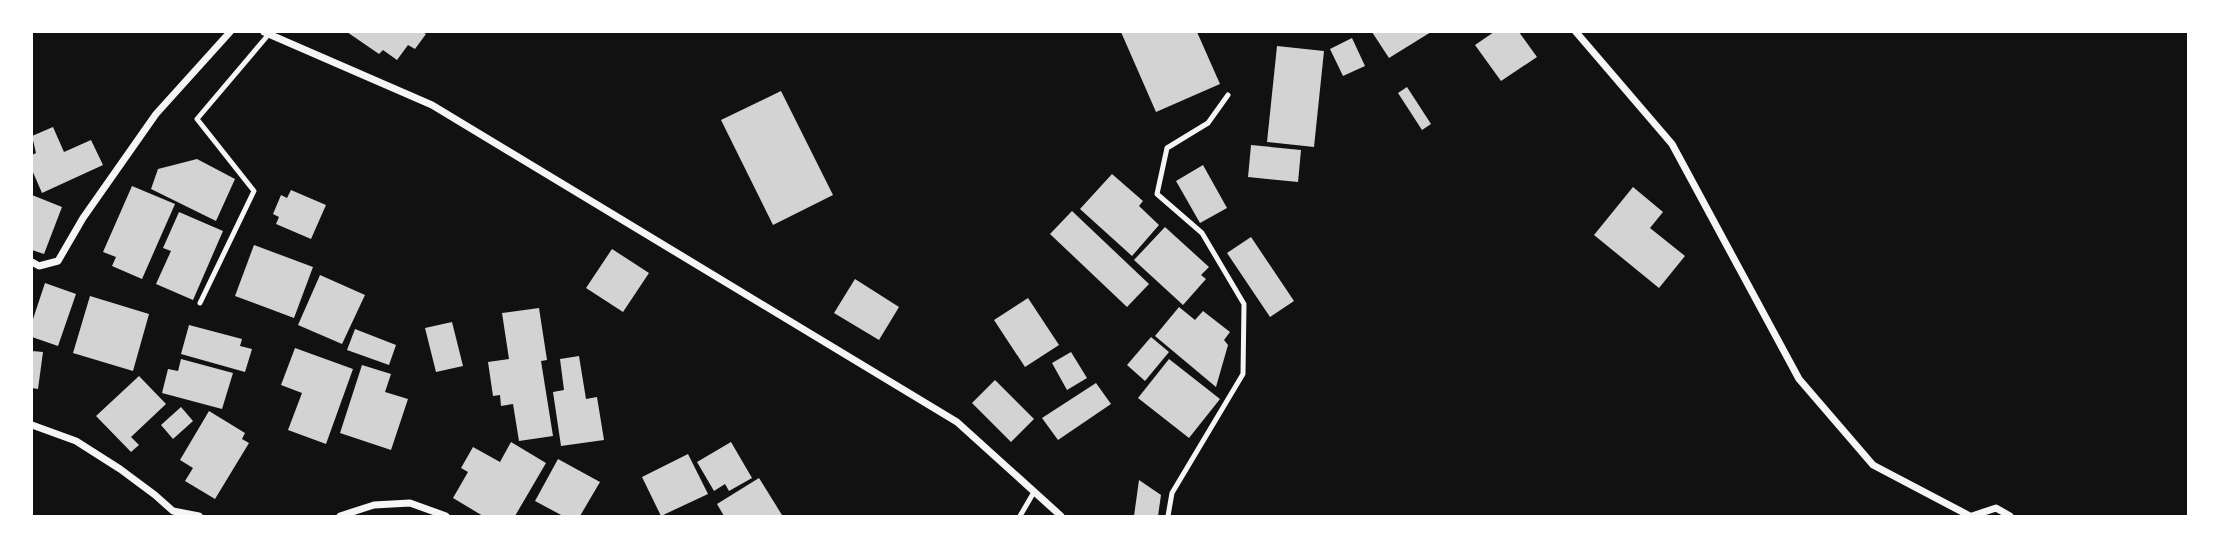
<svg xmlns="http://www.w3.org/2000/svg" width="2220" height="548" viewBox="0 0 2220 548" font-family="Roboto,sans-serif">
	<rect width="100%" height="100%" fill="#111"/>
	<g fill="#d3d3d3">
		<polygon points="347,32 422,32 426,34 415,49 408,45 397,60 383,50 379,54"/>
		<polygon points="1121,32 1197,32 1220,84 1156,112"/>
		<polygon points="1372,32 1431,32 1389,58"/>
		<polygon points="1494,32 1519,32 1537,57 1501,81 1475,45"/>
		<polygon points="1352,38 1365,66 1343,76 1330,49"/>
		<polygon points="1277,46 1324,51 1314,147 1267,142"/>
		<polygon points="1407,87 1431,124 1422,130 1398,93"/>
		<polygon points="781,91 833,195 773,225 721,120"/>
		<polygon points="53,127 64,152 91,140 103,165 42,193 32,170 32,155 36,153 32,136"/>
		<polygon points="1251,145 1301,150 1298,182 1248,177"/>
		<polygon points="197,159 235,179 216,221 151,189 158,169"/>
		<polygon points="1203,165 1227,208 1200,223 1176,181"/>
		<polygon points="1112,174 1143,201 1139,206 1159,225 1132,256 1080,209"/>
		<polygon points="132,186 175,204 142,279 112,266 116,257 103,252"/>
		<polygon points="1633,187 1663,212 1650,228 1685,256 1659,288 1594,235"/>
		<polygon points="291,190 326,205 311,239 276,224 279,217 273,214 281,195 287,198"/>
		<polygon points="32,195 62,207 44,254 32,250"/>
		<polygon points="1072,211 1149,284 1127,307 1050,234"/>
		<polygon points="179,212 223,231 193,300 156,284 171,251 163,248"/>
		<polygon points="1165,227 1209,267 1201,275 1206,279 1183,305 1134,260"/>
		<polygon points="1251,237 1294,301 1270,317 1227,253"/>
		<polygon points="254,245 313,267 294,318 235,296"/>
		<polygon points="612,249 649,273 623,312 586,288"/>
		<polygon points="320,275 365,295 342,344 298,325"/>
		<polygon points="855,279 899,307 879,340 834,313"/>
		<polygon points="45,283 76,294 58,346 32,337 32,322"/>
		<polygon points="90,296 149,314 133,371 73,353"/>
		<polygon points="1028,298 1059,345 1025,367 994,320"/>
		<polygon points="1179,307 1195,320 1203,311 1230,332 1224,340 1228,345 1216,387 1155,336"/>
		<polygon points="539,308 547,360 541,361 553,436 519,441 513,404 501,406 500,395 493,396 488,362 509,359 502,313"/>
		<polygon points="452,322 463,366 436,372 425,328"/>
		<polygon points="189,325 242,339 240,346 252,349 245,372 181,354"/>
		<polygon points="355,329 396,345 389,365 347,350"/>
		<polygon points="1151,337 1169,352 1145,381 1127,365"/>
		<polygon points="295,348 353,369 326,444 288,430 302,393 281,385"/>
		<polygon points="32,351 43,352 38,389 32,388"/>
		<polygon points="1071,352 1087,378 1067,390 1052,363"/>
		<polygon points="579,356 586,399 597,397 604,440 561,446 553,392 564,390 560,359"/>
		<polygon points="181,359 233,373 222,409 162,393 168,369 178,371"/>
		<polygon points="1169,359 1220,399 1189,438 1138,398"/>
		<polygon points="362,365 391,374 385,392 408,399 391,450 340,433"/>
		<polygon points="139,376 166,404 131,437 139,445 131,452 96,416"/>
		<polygon points="995,380 1034,419 1011,442 972,403"/>
		<polygon points="1096,383 1111,404 1058,440 1042,418"/>
		<polygon points="181,407 193,421 173,439 161,425"/>
		<polygon points="209,411 245,433 242,439 249,443 215,499 185,481 193,468 180,460"/>
		<polygon points="511,442 546,463 515,516 483,516 453,498 468,472 461,468 473,447 500,462"/>
		<polygon points="731,442 752,478 729,491 725,484 714,491 697,462"/>
		<polygon points="688,454 708,494 661,516 642,477"/>
		<polygon points="558,459 600,482 580,516 563,516 535,501"/>
		<polygon points="759,478 782,515 779,516 724,516 717,504"/>
		<polygon points="1139,480 1161,495 1158,516 1134,516"/>
	</g>
	<g fill="none" stroke-linecap="round" stroke-linejoin="round">
		<g stroke="#f5f5f5" stroke-width="5">
			<polyline points="200,303 254,191 197,119 269,34"/>
			<polyline points="1020,516 1034,492"/>
			<polyline points="1168,516 1172,493 1243,374 1244,304 1202,233 1157,194 1167,148 1208,123 1228,95"/>
		</g>
		<g stroke="#f5f5f5" stroke-width="7">
			<polyline points="264,32 432,105 957,422 1061,516"/>
			<polyline points="1576,32 1672,144 1799,379 1873,465 1970,516"/>
			<polyline points="32,262 39,266 58,261 83,218 156,114 230,32"/>
			<polyline points="32,425 76,441 120,469 155,495 173,511 199,516"/>
			<polyline points="340,516 374,505 410,503 446,516"/>
			<polyline points="1972,516 1996,508 2010,516"/>
		</g>
	</g>
	<rect width="2220" height="548" fill="none" stroke="#ffffff" stroke-width="66"/>
</svg>
